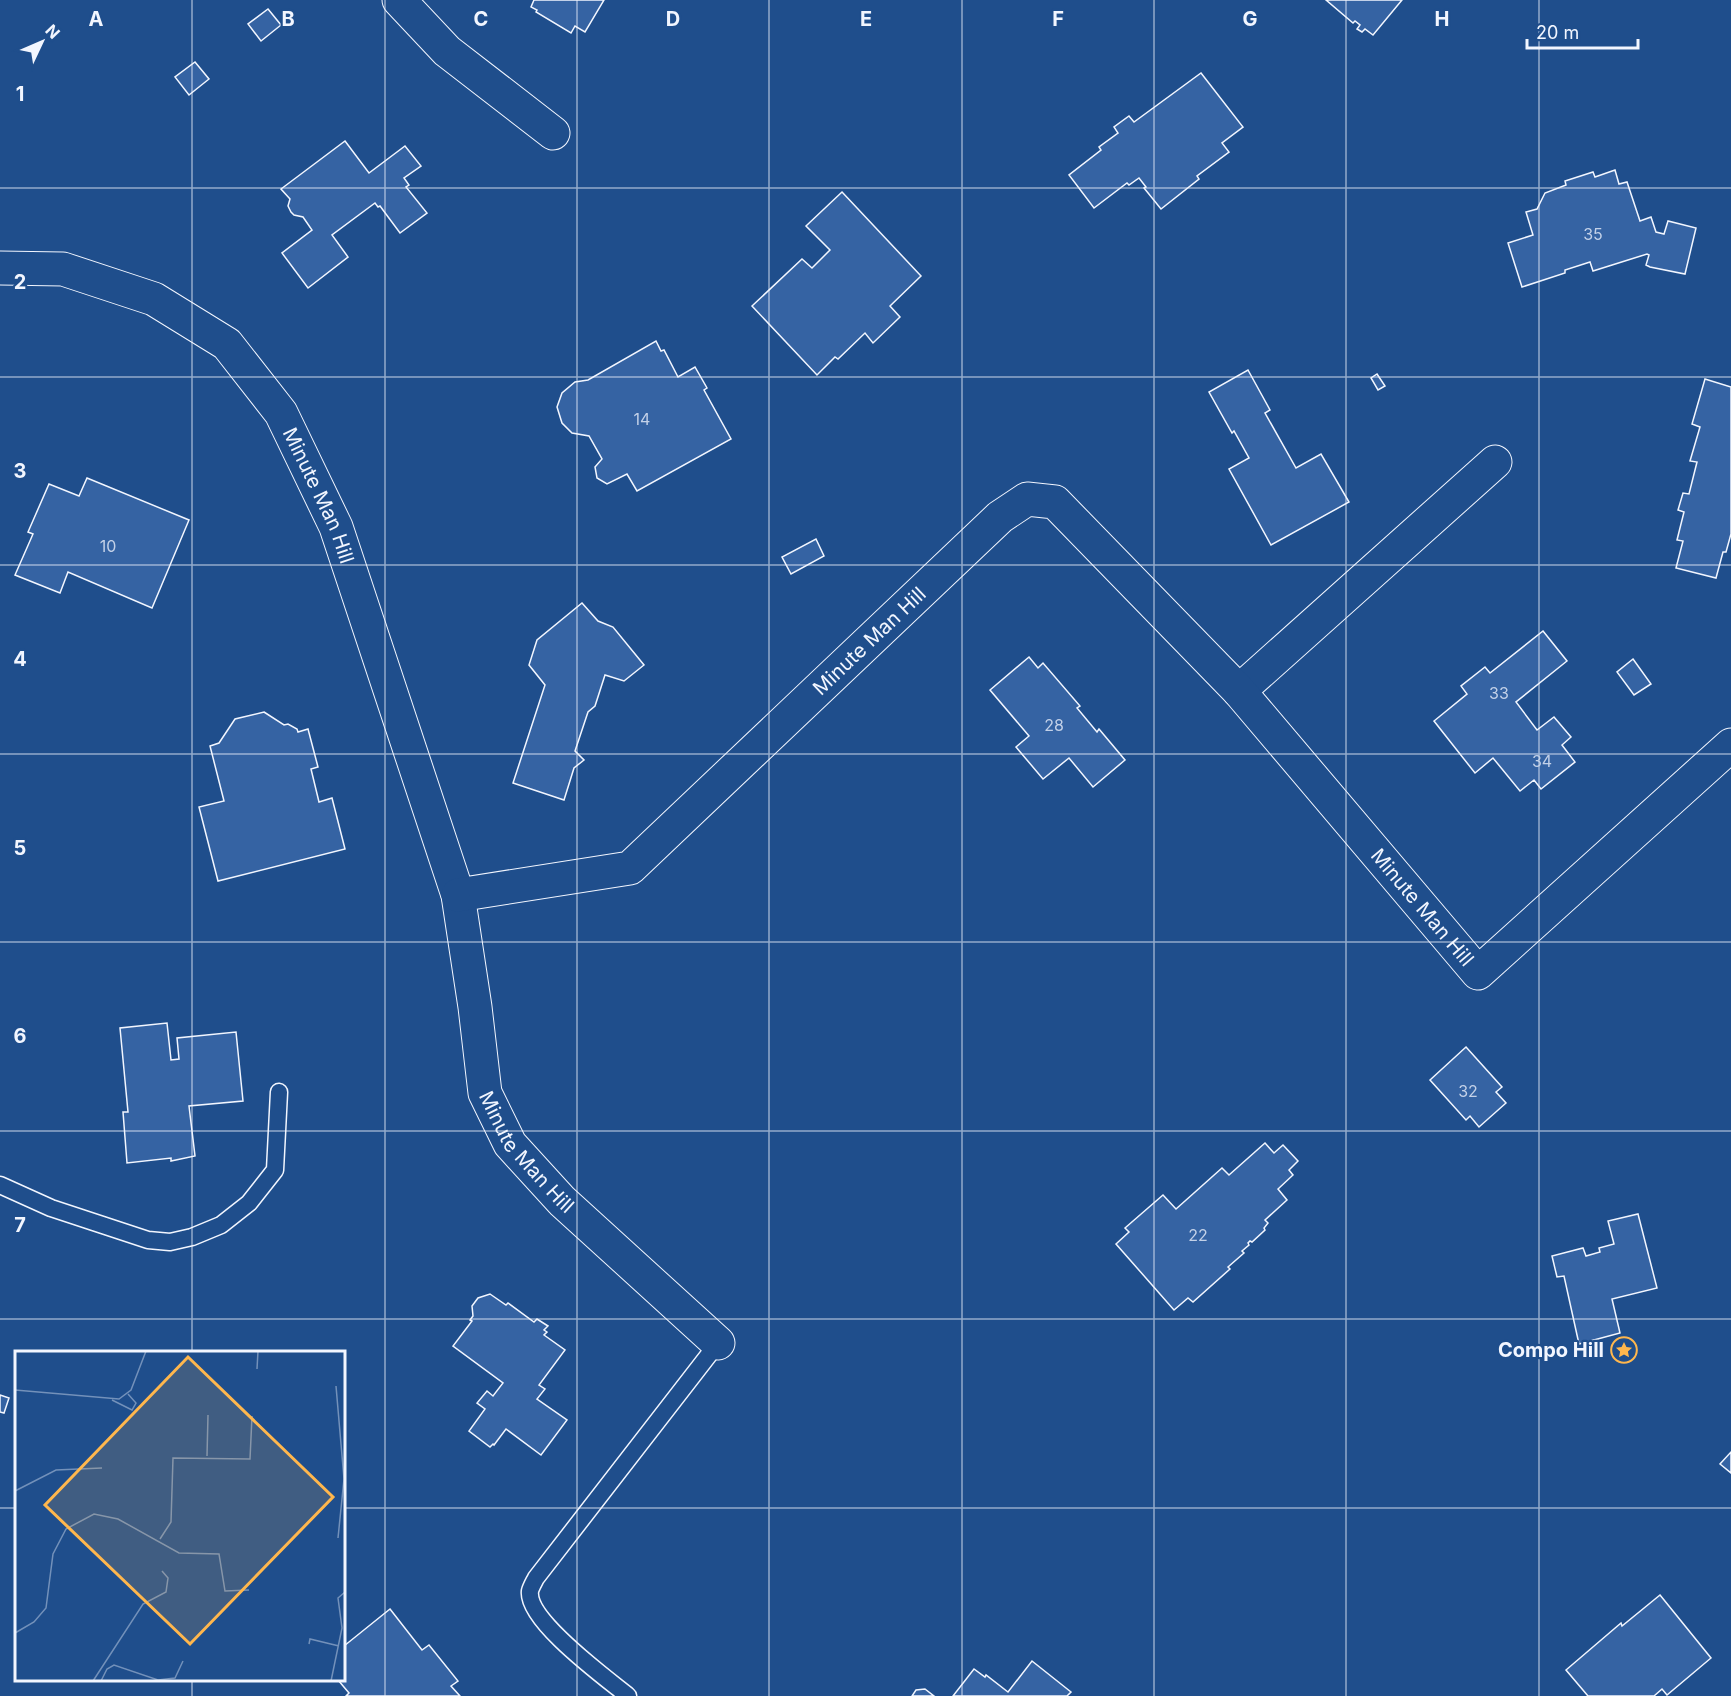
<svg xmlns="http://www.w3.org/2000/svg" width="1731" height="1696" viewBox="0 0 1731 1696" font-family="Inter,sans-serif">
	<rect width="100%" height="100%" fill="#1f4e8c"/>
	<g fill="#3563a3" stroke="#f2f6ff" stroke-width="1.5">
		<polygon points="534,0 604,0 585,32 575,26 571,33 536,12 537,10 531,7"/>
		<polygon points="1326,0 1402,0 1373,35 1365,29 1362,32 1357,29 1360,25 1355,21 1353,23"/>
		<polygon points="268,9 281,25 261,41 248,24"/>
		<polygon points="195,62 209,79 189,95 175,77"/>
		<polygon points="1201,73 1243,127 1222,143 1229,152 1197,176 1199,179 1161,209 1144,188 1146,187 1139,178 1129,185 1127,183 1094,208 1069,175 1101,150 1099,147 1118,133 1114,127 1129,116 1134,122"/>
		<polygon points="345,141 369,173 405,146 421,166 404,178 409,185 406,187 427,213 400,233 380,206 378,207 375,203 332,235 348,257 308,288 282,253 312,230 303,217 294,215 291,212 288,206 290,199 281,189"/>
		<polygon points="1615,170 1619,184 1627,182 1640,221 1651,217 1656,232 1664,234 1668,221 1696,228 1685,274 1650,267 1646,265 1649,255 1647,254 1593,271 1590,262 1565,270 1565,273 1522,287 1508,243 1533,235 1526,212 1537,209 1545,193 1566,185 1565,181 1593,172 1595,177"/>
		<polygon points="842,192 921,276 890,306 900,317 873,343 865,333 838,359 835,357 817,375 752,306 802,259 812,268 830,250 806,226"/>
		<polygon points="656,341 661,351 664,350 678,377 695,367 707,388 704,390 731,439 637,491 627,474 607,484 597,478 595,467 602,459 589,436 572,433 562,423 557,407 562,393 575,382 588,380"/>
		<polygon points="1248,370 1270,410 1265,413 1296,468 1321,454 1349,502 1271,545 1229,469 1249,458 1234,431 1232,433 1209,392"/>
		<polygon points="1377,374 1385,386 1378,390 1371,378"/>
		<polygon points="1705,379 1731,387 1731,534 1726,552 1723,552 1716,578 1676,568 1683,541 1677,540 1684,512 1678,510 1683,493 1689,494 1697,462 1690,461 1700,427 1692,424"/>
		<polygon points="87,478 189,520 152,608 68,572 60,593 15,575 33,534 28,532 49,484 79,496"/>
		<polygon points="816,539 824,556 791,574 782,557"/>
		<polygon points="582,603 598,621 613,627 644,665 624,681 605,675 595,706 588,712 575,751 584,760 574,768 564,800 513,783 545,685 529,665 537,640"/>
		<polygon points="1543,631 1567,661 1516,702 1537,730 1554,717 1571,737 1562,745 1575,762 1541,789 1534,780 1520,791 1493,758 1475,773 1434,721 1467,694 1461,686 1485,667 1490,673"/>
		<polygon points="1029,657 1038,668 1043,663 1080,706 1077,708 1097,732 1099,729 1125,760 1093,787 1069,758 1043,779 1016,747 1029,736 990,690"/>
		<polygon points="1633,659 1651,684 1634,695 1617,672"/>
		<polygon points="264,712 284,725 288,724 297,729 298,732 308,729 318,767 311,769 319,802 332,798 345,849 218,881 199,807 224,801 210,746 219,743 235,719"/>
		<polygon points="167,1023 171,1060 179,1059 177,1038 236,1032 243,1101 189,1106 195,1156 171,1161 171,1158 127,1163 123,1112 128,1112 120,1028"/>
		<polygon points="1466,1047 1502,1087 1496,1092 1506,1103 1479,1127 1470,1116 1466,1120 1430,1080"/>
		<polygon points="1265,1143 1274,1153 1283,1145 1298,1161 1289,1170 1293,1175 1278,1189 1287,1200 1265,1220 1268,1223 1264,1228 1265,1230 1252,1242 1250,1241 1248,1243 1249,1245 1242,1251 1244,1253 1228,1267 1230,1269 1193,1302 1188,1298 1174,1310 1116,1244 1129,1232 1125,1228 1163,1195 1176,1209 1222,1168 1229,1175"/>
		<polygon points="1638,1214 1657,1288 1612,1299 1620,1333 1579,1344 1564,1276 1557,1277 1552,1256 1583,1248 1586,1256 1600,1252 1599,1248 1614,1244 1608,1221"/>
		<polygon points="490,1294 506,1305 508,1303 534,1322 537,1319 548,1326 544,1330 547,1332 544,1335 565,1350 539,1385 545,1389 537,1399 567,1420 541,1455 506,1429 494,1445 493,1444 490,1447 469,1431 485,1409 477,1403 487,1391 493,1396 503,1383 453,1346 472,1321 470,1320 473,1316 472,1306 478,1298"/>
		<polygon points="0,1395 9,1398 4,1413 0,1412"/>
		<polygon points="1731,1452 1731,1473 1720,1464"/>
		<polygon points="1660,1595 1711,1658 1667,1695 1662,1689 1654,1696 1588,1696 1566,1670 1621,1623 1622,1626"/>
		<polygon points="390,1609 422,1650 429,1645 458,1681 451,1686 460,1696 346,1696 349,1693 338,1680 344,1680 344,1646"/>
		<polygon points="1032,1661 1071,1692 1067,1696 953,1696 974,1669 985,1677 986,1675 1008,1692"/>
		<polygon points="925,1689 934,1696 912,1696 916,1690"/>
	</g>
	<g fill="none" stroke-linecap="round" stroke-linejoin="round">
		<g stroke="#f2f6ff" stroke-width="19">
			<g id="service">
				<polyline points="0,1185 51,1208 148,1240 170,1242 192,1237 221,1225 249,1203 275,1170 279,1092"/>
				<path d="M 628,1696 C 606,1678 526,1620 530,1591 C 531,1587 534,1582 536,1578 L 718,1343"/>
			</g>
		</g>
		<g stroke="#f2f6ff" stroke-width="35">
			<g id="minor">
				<polyline points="399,0 447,51 553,133"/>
				<path id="s1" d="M 0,268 L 63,269 L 154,299 L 227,344 L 281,413 L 336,527 L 458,895 L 475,1007 L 485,1093 L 510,1144 L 562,1201 L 718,1343"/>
				<polyline points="1239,691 1495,462"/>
				<path id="s2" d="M 458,895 L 630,868 L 1000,517 L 1027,499 L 1055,502 L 1239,691 L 1478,973 L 1731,745"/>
			</g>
		</g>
		<use href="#service" stroke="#1f4e8c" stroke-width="16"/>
		<use href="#minor" stroke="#1f4e8c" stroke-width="33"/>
	</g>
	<path fill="none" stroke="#f2f6ff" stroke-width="1.5" stroke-opacity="0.55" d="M 192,0 L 192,1352M 385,0 L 385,1696M 577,0 L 577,1696M 769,0 L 769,1696M 962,0 L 962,1696M 1154,0 L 1154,1696M 1346,0 L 1346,1696M 1539,0 L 1539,1696M 0,188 L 1731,188M 0,377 L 1731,377M 0,565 L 1731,565M 0,754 L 1731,754M 0,942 L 1731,942M 0,1131 L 1731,1131M 0,1319 L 1731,1319M 0,1508 L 16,1508M 344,1508 L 1731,1508M 192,1680 L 192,1696"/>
	<defs>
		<g id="sight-ring" transform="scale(1.35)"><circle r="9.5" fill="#1f4e8c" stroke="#ffb74d" stroke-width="1.5"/><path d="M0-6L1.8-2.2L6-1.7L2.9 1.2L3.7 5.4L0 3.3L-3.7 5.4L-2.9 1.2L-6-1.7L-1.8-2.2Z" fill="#ffb74d"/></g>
	</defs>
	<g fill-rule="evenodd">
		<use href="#sight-ring" x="1624" y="1350"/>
	</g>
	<g text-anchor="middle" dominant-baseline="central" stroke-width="4.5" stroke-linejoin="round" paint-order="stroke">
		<g font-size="16" fill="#c3d1e8">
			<text x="1593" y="234">35</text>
			<text x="642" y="419">14</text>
			<text x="108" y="546">10</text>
			<text x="1499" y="693">33</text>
			<text x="1054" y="725">28</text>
			<text x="1542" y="761">34</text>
			<text x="1468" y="1091">32</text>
			<text x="1198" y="1235">22</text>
		</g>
		<g font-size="20" fill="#f2f6ff" stroke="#1f4e8c">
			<text stroke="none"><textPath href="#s1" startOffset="423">Minute Man Hill</textPath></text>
			<text stroke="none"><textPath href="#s2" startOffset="504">Minute Man Hill</textPath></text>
			<text stroke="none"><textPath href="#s2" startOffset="1292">Minute Man Hill</textPath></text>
			<text stroke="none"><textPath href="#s1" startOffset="1119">Minute Man Hill</textPath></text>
		</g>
		<g font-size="20" font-weight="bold" fill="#f2f6ff" stroke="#1f4e8c" text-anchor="end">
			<text x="1604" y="1350">Compo Hill</text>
		</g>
	</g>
	<g transform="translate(15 1351)">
		<rect width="330" height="330" fill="#1f4e8c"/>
		<path fill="none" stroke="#7391ba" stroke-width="1.5" d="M 242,18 L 243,0M 321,35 L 329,128 L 323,187M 0,39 L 104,48 L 116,39 L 131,0M 97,49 L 117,59 L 121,52 L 113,43M 192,105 L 193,64M 0,140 L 41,119 L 87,117M 145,188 L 156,171 L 158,107 L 235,108 L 237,65M 0,282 L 19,271 L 31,257 L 38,203 L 51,178 L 79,163 L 103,168 L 164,202 L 204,203 L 210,240 L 234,239M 294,293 L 295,288 L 324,295M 78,330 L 128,253 L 151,241 L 153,227 L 147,220M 86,330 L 92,318 L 99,314 L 143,329 L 160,327 L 168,310M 316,330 L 327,277 L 323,247 L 330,241"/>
		<path fill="#ffb74d" fill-opacity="0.15" stroke="#ffb74d" stroke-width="3" d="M 173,6 L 318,146 L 175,293 L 30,154 Z"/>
		<rect width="330" height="330" fill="none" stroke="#f2f6ff" stroke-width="3"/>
	</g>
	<g font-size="20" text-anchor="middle" font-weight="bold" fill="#f2f6ff" stroke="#1f4e8c" stroke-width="4.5" stroke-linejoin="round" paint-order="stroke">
		<text x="96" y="26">A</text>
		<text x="288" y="26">B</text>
		<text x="481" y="26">C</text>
		<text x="673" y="26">D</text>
		<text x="866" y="26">E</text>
		<text x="1058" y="26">F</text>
		<text x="1250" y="26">G</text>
		<text x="1442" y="26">H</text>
		<text x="20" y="101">1</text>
		<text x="20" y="289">2</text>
		<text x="20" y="478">3</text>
		<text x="20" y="666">4</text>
		<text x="20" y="855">5</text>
		<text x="20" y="1043">6</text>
		<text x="20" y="1232">7</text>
	</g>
	<g transform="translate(42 42) rotate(46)" stroke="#1f4e8c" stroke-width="4.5" paint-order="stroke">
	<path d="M0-4.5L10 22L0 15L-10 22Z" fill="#f2f6ff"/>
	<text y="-9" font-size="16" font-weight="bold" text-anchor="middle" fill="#f2f6ff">N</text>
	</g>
	<path d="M1527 39v9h111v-9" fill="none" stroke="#f2f6ff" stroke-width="3"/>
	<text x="1536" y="39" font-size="18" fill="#f2f6ff" stroke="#1f4e8c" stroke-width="4.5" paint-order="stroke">20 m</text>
</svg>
